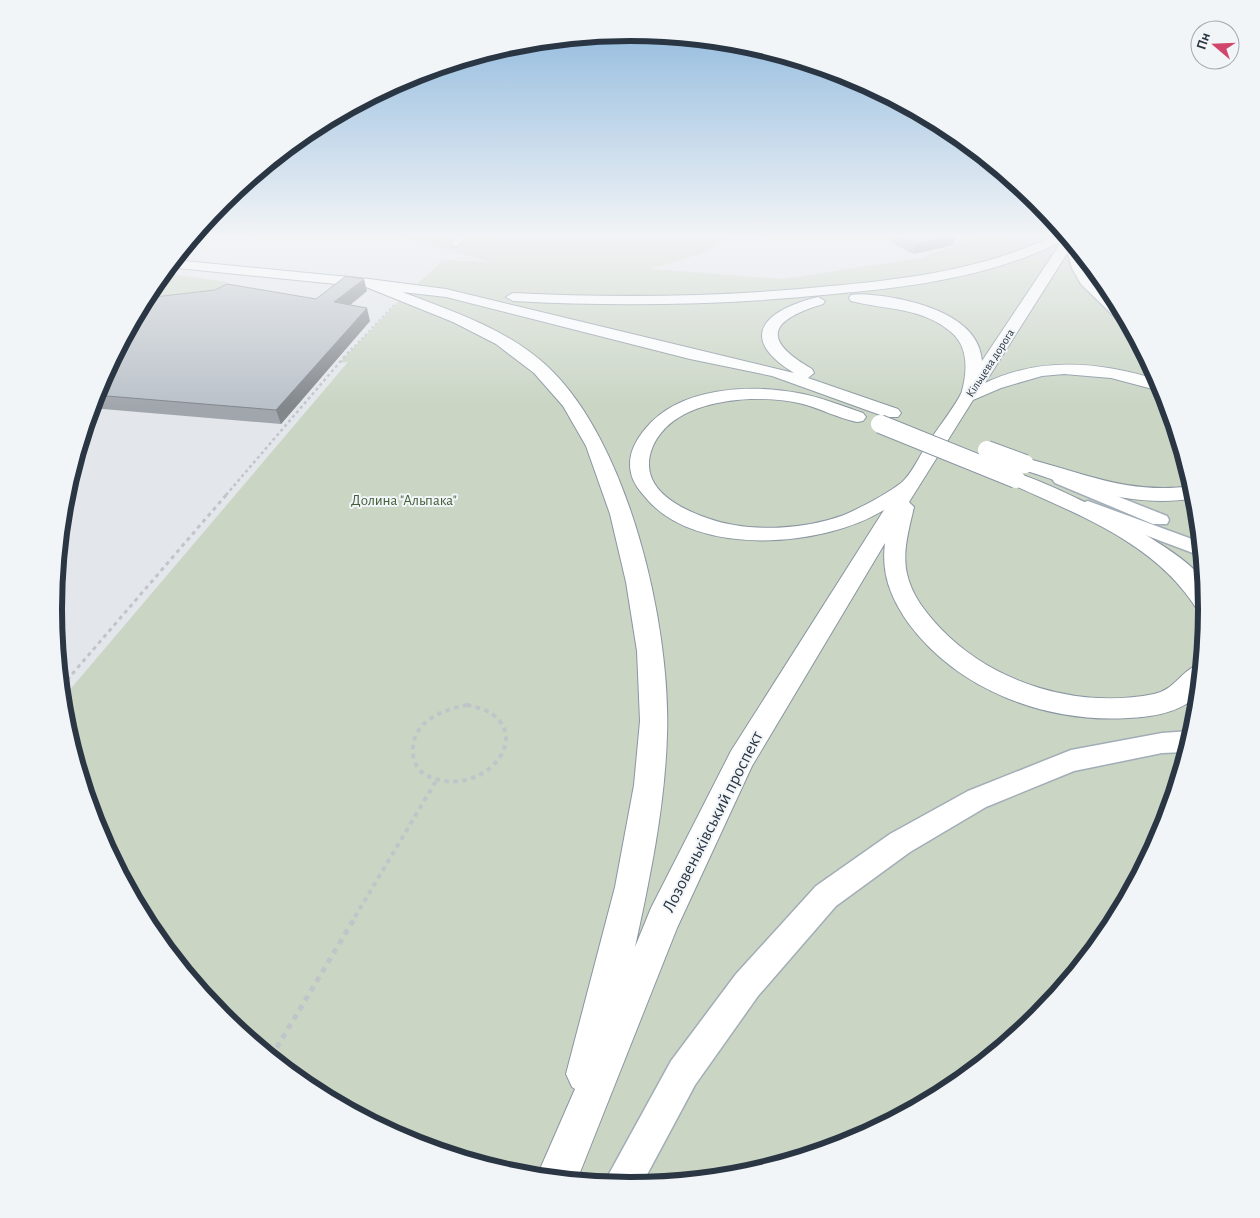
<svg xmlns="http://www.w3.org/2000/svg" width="1260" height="1218" viewBox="0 0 1260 1218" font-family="'Alegreya Sans',sans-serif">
	<rect width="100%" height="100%" fill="#e3e7eb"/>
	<g fill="#cad5c4">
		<polygon points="393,235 729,235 707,252 651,269 783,279 920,258 986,235 1065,235 1109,289 1163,389 1195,497 1206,609 1195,722 1163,830 1109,930 1037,1017 950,1088 850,1142 742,1174 630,1185 517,1174 409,1142 309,1088 222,1016 151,929 97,829 99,823 94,819 65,721 62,699 348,362 339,363 398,302 443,260 492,262"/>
		<polygon points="173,274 226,282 236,289 141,306 154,285"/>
	</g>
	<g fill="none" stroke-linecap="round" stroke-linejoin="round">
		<g stroke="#a8aeb5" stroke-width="3">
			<polygon id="minor" points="458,235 466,235 458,246 452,246 451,244"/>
		</g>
		<g stroke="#a2adb7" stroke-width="3">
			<g id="major">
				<polygon points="1069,239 1080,253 1090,279 1118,306 1129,325 1122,324 1081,284 1072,268 1065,242"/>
				<polygon points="1061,474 1167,516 1169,520 1167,524 1153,524 1055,483 1052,479 1055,475"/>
				<polygon points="1088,501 1200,542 1201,556 1081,511 1079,507 1081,503"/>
				<polygon points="1190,731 1192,732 1186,752 1162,753 1074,771 986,807 910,852 836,906 758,996 695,1085 642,1184 604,1183 671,1061 736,974 816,886 890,834 968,791 1071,750 1162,733"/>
			</g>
		</g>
		<g stroke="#8a96a2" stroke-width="2">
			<g id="highway">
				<path d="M 1055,235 L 1065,235 L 1073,244 L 985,383 C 1041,356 1101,362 1158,380 L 1164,392 L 1111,378 L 1064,374 L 1042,376 L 1001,388 L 973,400 L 909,502 L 914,507 C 909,529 902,552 907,574 C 912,596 926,613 941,629 C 994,684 1079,709 1154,694 C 1175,690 1181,670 1200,664 L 1198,694 C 1181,713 1152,717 1128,718 C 1047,723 959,691 909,624 C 891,599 881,574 885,543 L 752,766 L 677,928 L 577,1180 L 537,1176 L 575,1089 L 572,1087 L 566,1074 L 615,887 L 634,785 L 640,721 L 637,651 L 626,582 L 610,514 L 586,446 L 563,406 L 534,373 L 496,344 L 453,322 L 366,287 L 168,267 L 174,260 L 369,279 L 446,289 L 794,373 C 734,336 768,309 818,297 L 825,301 L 823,304 C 770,320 760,339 812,369 L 814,373 L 808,378 L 898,409 L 901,413 L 898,417 L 886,417 L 772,376 L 690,359 L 446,297 L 402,292 C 452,311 507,329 547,366 C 629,442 671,626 667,735 C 665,806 650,878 635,947 L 651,908 L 731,751 L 884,510 C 824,547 696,558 646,498 C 640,491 633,483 631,473 C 627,456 635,441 646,428 C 680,387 750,384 798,393 C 821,397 842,406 863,413 L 866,417 L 863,421 L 857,422 C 838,418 821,409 803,404 C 761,394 690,397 661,433 C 651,445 645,463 652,479 C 661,499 687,511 707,518 C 748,533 803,530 844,515 C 862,507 885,495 901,483 C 911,475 919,457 926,446 C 932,436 960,400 962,391 C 967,372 969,347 951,332 C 922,307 886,310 851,301 L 849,298 L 851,295 C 861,293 872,295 882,296 C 917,301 979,316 982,361 L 1062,241 C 991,277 912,287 834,294 C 727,305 621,307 513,301 L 506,297 L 513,293 C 619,298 725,297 831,286 C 908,279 985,269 1055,235 Z"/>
				<path d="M 1025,458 C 1084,473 1129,495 1192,486 L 1196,498 C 1135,509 1075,487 1018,468 L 1015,464 L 1018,460 Z"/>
				<path d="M 1016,473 C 1050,482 1192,551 1204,583 C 1207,591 1207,605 1206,613 L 1198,611 C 1157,543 1078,515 1009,483 L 1006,479 L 1009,475 Z"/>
			</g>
		</g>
		<polyline stroke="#c1c5ca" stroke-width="2" stroke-dasharray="2.5 2.5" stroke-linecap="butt" points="351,350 394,305"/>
		<polyline stroke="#c1c5ca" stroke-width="2.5" stroke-dasharray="3 3" stroke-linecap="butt" points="226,495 352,348"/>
		<polyline stroke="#c1c5ca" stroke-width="3" stroke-dasharray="4 4" stroke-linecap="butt" points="67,680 227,494"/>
		<g stroke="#c1c5ca" stroke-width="4" stroke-dasharray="4.5 4.5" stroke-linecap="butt">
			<polyline points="61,687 68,679"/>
			<path d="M 467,705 C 475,707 486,709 492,714 C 533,743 476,801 426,775 C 418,771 413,761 413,753 C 411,722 441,710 467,705 Z"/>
			<polyline points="355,917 436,781"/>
		</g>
		<polyline stroke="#c1c5ca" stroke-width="5" stroke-dasharray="5.5 5.5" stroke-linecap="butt" points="271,1057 356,916"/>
		<use href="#minor" fill="#f6f7f9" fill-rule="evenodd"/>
		<use href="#major" fill="#fff" fill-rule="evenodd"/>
		<use href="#highway" fill="#fff" fill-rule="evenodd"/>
		<g stroke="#8a96a2" stroke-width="20" stroke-linecap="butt">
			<g id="highway-bridge">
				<polyline points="880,424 1016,479"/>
				<polyline points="987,450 1025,464"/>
			</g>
		</g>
		<use href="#highway-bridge" stroke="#fff" stroke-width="18"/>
	</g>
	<g fill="#a0a6ac">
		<polygon points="894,235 954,235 953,245 913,254 892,243"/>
		<polygon points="367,291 350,305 370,321 281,424 91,408 98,388 316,299"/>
	</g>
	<g fill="#82878c">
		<polygon points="956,236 953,245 913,254 915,244"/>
		<polygon points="364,279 367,291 338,315 334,302"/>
		<polygon points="367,308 370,321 281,424 276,410"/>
	</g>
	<g fill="#bac1c8" stroke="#82878c">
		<polygon points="897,235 954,235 956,236 915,244"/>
		<polygon points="346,276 364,279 334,302 367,308 276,410 95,395 98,388 146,298 215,290 227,284 316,299"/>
	</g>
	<linearGradient id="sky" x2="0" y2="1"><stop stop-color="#8ab6dc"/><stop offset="0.58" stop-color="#f2f4f6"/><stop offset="1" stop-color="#f2f4f6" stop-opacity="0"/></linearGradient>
	<rect width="1260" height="406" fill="url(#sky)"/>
	<g text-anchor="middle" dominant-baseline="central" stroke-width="4" stroke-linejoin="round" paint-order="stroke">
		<g font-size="12" fill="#2a3643" stroke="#f2f5f8">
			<text transform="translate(990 363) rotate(-57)">Кільцева дорога</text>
		</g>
		<g font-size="15" fill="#435f37" stroke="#f2f5f8">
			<text x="404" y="500">Долина "Альпака"</text>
		</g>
		<g font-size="18" fill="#2a3643" stroke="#f2f5f8">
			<text transform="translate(713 822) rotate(-63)">Лозовеньківський проспект</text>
		</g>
	</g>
	<path d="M0 0H1260V1218H0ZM62 609a568 568 0 1 1 1136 0a568 568 0 1 1-1136 0Z" fill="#f2f5f8" fill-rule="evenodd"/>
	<path fill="none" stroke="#2a3643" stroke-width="6" d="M62 609a568 568 0 1 1 1136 0a568 568 0 1 1-1136 0Z"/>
	<g transform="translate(1215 45) rotate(289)"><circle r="24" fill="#f2f5f8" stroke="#a2a9b0"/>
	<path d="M0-4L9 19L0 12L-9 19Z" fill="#d0476b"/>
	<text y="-8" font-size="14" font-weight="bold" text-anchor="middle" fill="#2a3643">Пн</text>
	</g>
</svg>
